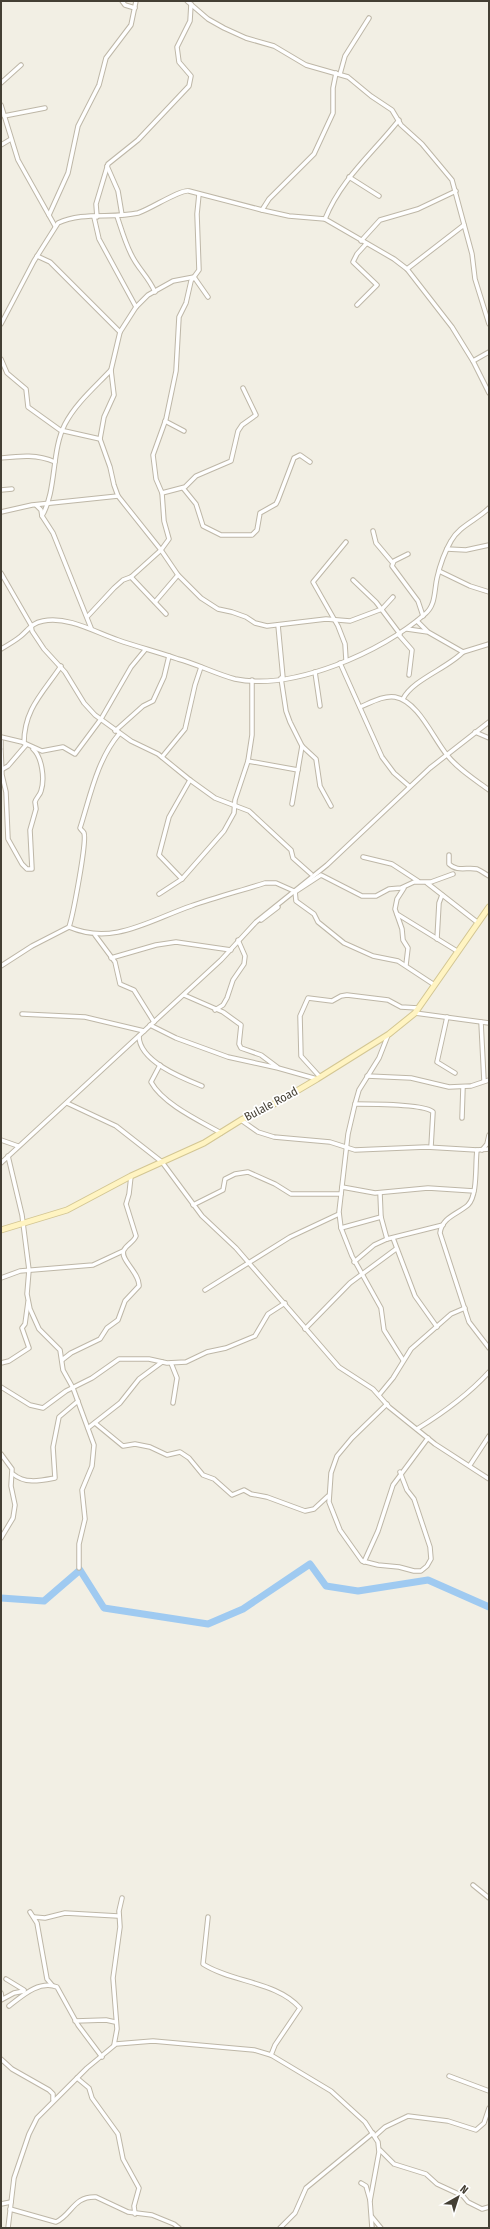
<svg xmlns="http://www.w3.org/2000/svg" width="490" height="2229" viewBox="0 0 490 2229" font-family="'Fira Sans Condensed',sans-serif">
	<rect width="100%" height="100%" fill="#f2efe4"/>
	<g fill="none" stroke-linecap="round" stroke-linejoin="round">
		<polyline stroke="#9fcaf1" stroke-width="7" points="1,1598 44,1601 80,1570 104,1608 208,1624 243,1609 310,1564 326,1586 358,1591 428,1580 489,1607"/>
		<g stroke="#beb7a7" stroke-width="5.5">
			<g id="street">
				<polyline points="122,1 125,5 135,8"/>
				<polyline points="187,1 208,19 224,28 246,38 274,46 306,65 348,77 371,96 392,110 401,125 422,144 452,180 472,254 475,279 489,324"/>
				<polyline points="340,74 345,56 369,18"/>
				<polyline points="1,83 21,65"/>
				<polyline points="1,105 18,160 55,226"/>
				<polyline points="4,116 45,108"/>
				<polyline points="1,145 11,139"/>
				<polyline points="107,166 118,191 122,215"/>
				<polyline points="349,177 379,196"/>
				<polyline points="262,210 269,199 314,154 333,113 333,88 336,73"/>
				<polyline points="49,215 68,173 78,126 99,85 106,58 131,25 136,1"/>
				<path d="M 117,216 C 121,228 125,242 131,254 C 138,269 148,276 155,292"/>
				<polyline points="94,217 99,239 136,307"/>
				<polyline points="97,217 96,204 108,164 138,140 189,86 191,76 179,62 177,47 190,21 191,4"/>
				<path d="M 325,219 C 341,179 373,153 399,120"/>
				<polyline points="361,241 380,220 418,209 456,191"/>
				<polyline points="37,256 50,262 120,332"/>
				<polyline points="407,269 464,225"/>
				<polyline points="208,297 194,277 173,281 148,295 136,307 120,332 111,370 114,395 104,417 100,439 110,467 114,485 118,496 161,550 178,575 201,598 218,609 232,612 246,617 255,623 267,626 326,619 350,621 382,609"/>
				<polyline points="357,305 377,285 353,262 357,254 366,244"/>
				<path d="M 1,324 L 34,261 L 58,223 C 83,211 112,219 138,213 C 151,209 180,189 189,191 L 262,210 L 289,216 L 325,219 L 394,259 L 407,269 L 452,327 L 473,361 L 489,393"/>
				<polyline points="1,359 7,373 26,389 28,407 60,430 100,439"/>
				<polyline points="473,361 489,352"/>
				<polyline points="165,421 184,431"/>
				<path d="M 1,458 C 20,456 37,454 55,462"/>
				<polyline points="183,488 196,504 203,526 221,535 252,535 257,530 260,513 276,504 278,500 294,458 300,455 310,462"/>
				<polyline points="1,490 12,489"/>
				<polyline points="162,493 185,487 196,476 231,461 238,431 242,425 256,415 243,388"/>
				<polyline points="36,505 41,510 42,516"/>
				<polyline points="1,512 32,505 118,496"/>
				<polyline points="373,531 376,543 392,562"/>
				<polyline points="346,542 313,582 338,626 345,644 346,660"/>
				<polyline points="447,549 466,550 489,545"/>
				<polyline points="408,554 394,561 392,566 418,601 423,616"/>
				<polyline points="439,571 470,586 489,592"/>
				<polyline points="1,573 31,625 32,631 44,649 65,672 84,703 95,715 131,741 158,754 190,780 215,798 249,811 291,850 293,858 311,874"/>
				<polyline points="131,577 166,614"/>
				<polyline points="353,580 376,602 400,634"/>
				<polyline points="155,602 178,575"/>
				<polyline points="382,609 393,597"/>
				<polyline points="88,616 114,588 123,580 131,577 161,550 169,539 164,521 162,493 156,479 153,455 166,419 176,371 179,317 186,303 191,281 199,270 197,214 199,194"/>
				<polyline points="417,621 427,631"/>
				<polyline points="278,625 283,678"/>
				<path d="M 91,628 L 53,533 L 42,516 C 57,490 51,451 65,424 C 76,403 95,387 111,370"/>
				<polyline points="407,629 428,632 463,652 489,644"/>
				<polyline points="398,634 412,650 409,675"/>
				<path d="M 1,649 C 8,645 15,641 21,636 C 29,629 32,623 43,621 C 68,616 95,632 118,640 C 138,647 158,652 178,659 C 197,664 216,674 235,679 C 293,691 382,652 425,614 C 436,605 434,591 437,578 C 440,565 444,553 451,541 C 459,526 477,520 489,508"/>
				<polyline points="340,663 382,757 394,773 409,786"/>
				<polyline points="315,672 320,706"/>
				<polyline points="281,678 286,711 290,722 302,746 316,759 320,786 331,806"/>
				<path d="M 403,699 C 412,680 448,668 463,652"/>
				<path d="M 360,707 C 370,703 384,695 395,697 C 418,701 433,738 447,755 C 458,769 474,779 489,790"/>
				<polyline points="115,731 143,706 153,701 164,677 169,656"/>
				<polyline points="475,732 489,738"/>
				<polyline points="1,737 22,742 42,751 63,747 75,754 101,719 131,667 145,650"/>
				<polyline points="1,741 1,748"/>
				<path d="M 24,743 C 24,709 43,693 61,666"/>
				<path d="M 1,750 L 2,775 L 6,792 L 8,839 L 22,864 L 27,869 L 32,869 L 30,830 L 36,809 L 35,802 C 36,798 40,795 41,791 C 45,779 42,757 33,749"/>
				<polyline points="162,757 185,729 195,685 201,667"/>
				<polyline points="248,761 298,770"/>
				<polyline points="1,770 8,766 26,745"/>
				<polyline points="292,804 302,746"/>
				<path d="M 449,855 L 449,864 C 457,872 467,867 477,869 C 482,871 485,874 489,876"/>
				<polyline points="363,857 392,864 418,881"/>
				<polyline points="182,879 159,855 169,817 190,780"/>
				<polyline points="427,883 477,922"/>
				<polyline points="404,888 397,899 395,909 402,929 403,940 408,948 406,965"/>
				<polyline points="295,891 296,901 314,914 318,922 344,943 373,956 398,961 433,984"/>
				<polyline points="295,892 321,875 362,896 376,896 389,889 401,888 414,882 431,882 453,874"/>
				<polyline points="159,894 182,879 224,831 234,813 235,800 248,761 252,735 252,680"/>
				<polyline points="397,914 457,951"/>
				<polyline points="261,920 278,907"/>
				<path d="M 69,927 C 113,946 150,920 191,906 C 216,897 240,891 265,883 L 276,883 L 294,891"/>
				<polyline points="95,935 115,962 120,984 134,990 154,1022"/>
				<polyline points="437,939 439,903 442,895"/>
				<polyline points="111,958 156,945 176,942 231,950"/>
				<path d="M 1,966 L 32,946 L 69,927 C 73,915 87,842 84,833 C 83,831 81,830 80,828 C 90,797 97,760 119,734"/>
				<polyline points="184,995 223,1012 241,1025 239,1044 241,1048 261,1055 277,1067"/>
				<polyline points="215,1010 223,1005 227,998 233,980 244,964 245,956 238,940"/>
				<polyline points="415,1013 489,1023"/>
				<polyline points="22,1014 85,1017 144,1031"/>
				<polyline points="447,1017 437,1062 455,1073"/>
				<polyline points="481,1022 484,1081"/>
				<polyline points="150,1025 176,1038 228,1057 278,1068 317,1079"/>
				<polyline points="388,1035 379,1058 359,1090 355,1104 348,1134 339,1212 341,1228 352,1256 381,1308 384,1330 403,1360"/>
				<path d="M 139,1036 C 139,1061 182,1078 202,1086"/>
				<path d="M 160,1065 L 151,1082 C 163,1104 200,1121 221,1133"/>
				<polyline points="367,1076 411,1078 449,1087 471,1086 489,1080"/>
				<polyline points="320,1077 301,1056 300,1016 308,998 332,1001 341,996 347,995 388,1000 401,1007 418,1008"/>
				<polyline points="67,1103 116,1126 162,1162 202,1216 236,1248 339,1367 373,1389 389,1407 435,1444 489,1479"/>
				<path d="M 355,1104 C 369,1104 425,1104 433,1112 L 431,1147"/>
				<polyline points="462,1118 463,1087"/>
				<polyline points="241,1120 258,1132 274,1137 330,1142 355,1150 426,1147 477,1150 489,1149"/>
				<polyline points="1,1140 18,1146"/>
				<path d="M 477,1150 C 475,1165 478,1195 468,1205 C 458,1214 442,1217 440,1233 L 469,1322 L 489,1348"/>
				<polyline points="482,1150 487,1144 489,1135"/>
				<polyline points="8,1156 22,1215 29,1270 27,1294 30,1309 39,1329 60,1350 63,1370 73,1388 94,1445 92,1466 82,1490 85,1519 79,1544 79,1568"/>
				<polyline points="1,1163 221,960 256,922 327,865 430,768 489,722"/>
				<polyline points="342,1187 375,1193 428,1188 474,1191"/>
				<polyline points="380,1193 381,1217 387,1239"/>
				<polyline points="193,1205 223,1190 225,1179 235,1174 248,1172 275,1184 291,1194 341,1194"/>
				<polyline points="341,1228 381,1217"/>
				<polyline points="393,1238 415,1296 437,1327"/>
				<polyline points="354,1262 374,1245 387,1239 443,1225"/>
				<polyline points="1,1278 20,1271 93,1265 123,1251"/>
				<polyline points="205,1290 290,1237 339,1214"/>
				<polyline points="305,1329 350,1283 396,1249"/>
				<path d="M 62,1360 L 71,1353 L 100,1339 L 107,1328 L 118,1320 L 125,1301 L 139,1286 C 140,1273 119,1259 124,1250 C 127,1244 134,1242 136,1236 L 126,1204 L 129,1194 L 131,1176"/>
				<polyline points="1,1363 9,1361 29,1348 22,1328 25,1324 28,1302"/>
				<polyline points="171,1363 177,1378 173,1403"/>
				<polyline points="1,1387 30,1405 43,1408 66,1391 92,1378 119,1359 149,1359 167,1363 186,1362 207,1352 226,1348 255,1336 268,1314 285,1303"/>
				<polyline points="379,1395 393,1378 411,1349 451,1314 465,1308"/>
				<polyline points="387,1404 352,1438 337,1456 331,1473 329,1502 340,1530 362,1561 378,1565 399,1567 414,1571 421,1571 427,1566 431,1559 430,1547 414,1499 407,1490 400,1472"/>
				<polyline points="95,1423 123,1446 135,1444 150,1447 167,1455 180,1452 189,1458 203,1475 214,1479 232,1495 244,1490 251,1494 267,1497 305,1511 314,1509 328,1496"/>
				<polyline points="88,1428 120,1403 139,1379 162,1362"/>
				<path d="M 417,1429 C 443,1413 468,1395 489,1372"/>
				<polyline points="1,1454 12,1469 11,1486 15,1505 13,1518 1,1538"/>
				<polyline points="470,1465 489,1436"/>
				<path d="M 13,1474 C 25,1484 39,1481 55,1478 L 53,1447 L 59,1417 L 78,1401"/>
				<polyline points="364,1562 378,1531 393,1485 428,1438"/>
				<polyline points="473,1885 489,1898"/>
				<polyline points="30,1912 37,1923 47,1979 52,1985"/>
				<polyline points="34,1917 45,1918 65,1913 118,1916"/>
				<path d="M 208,1917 L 203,1964 C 233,1983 276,1981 300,2008 L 275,2045 L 271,2055"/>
				<polyline points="6,1979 24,1990"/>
				<polyline points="1,1993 2,1999"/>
				<polyline points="1,2000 14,1993 24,1991"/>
				<path d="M 9,2006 C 22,1996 39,1980 57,1987 L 78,2025 L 102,2057"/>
				<polyline points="75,2021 106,2020 115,2022"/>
				<polyline points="114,2045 117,2029 113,1978 120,1927 119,1911 122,1898"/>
				<polyline points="1,2059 12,2069 49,2090 53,2094 53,2100"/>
				<polyline points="449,2076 489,2091"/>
				<polyline points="77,2078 89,2088 92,2098 118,2134 123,2159 139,2188 134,2206 135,2214"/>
				<polyline points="375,2136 385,2127 408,2116 448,2121 476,2130 484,2123 489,2108"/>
				<polyline points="380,2150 394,2164 426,2174 437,2184 463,2196 468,2202 482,2209 489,2207"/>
				<polyline points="361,2183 366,2186 370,2200"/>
				<polyline points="1,2204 11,2202"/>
				<path d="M 10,2209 L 56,2222 C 72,2215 73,2196 96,2197 L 128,2212 L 152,2215 L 174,2224 L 179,2228"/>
				<polyline points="372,2217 381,2228"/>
				<polyline points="8,2228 14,2178 29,2134 37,2118 87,2068 116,2044 153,2041 254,2050 271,2055 331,2091 365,2122 378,2142 379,2152 370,2201 372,2228"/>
				<polyline points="280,2228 295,2213 306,2188 373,2133"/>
			</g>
		</g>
		<g stroke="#d3c693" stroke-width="7">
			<polyline id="secondary" points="1,1230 67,1210 131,1176 204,1143 241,1120 278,1102 317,1079 389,1034 415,1013 489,907"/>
		</g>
		<use href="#street" stroke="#fff" stroke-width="3.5"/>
		<use href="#secondary" stroke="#fff4c2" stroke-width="5"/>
	</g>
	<g text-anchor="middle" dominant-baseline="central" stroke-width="3.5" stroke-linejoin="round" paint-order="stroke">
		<g font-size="12" fill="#443f34" stroke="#fff">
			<text transform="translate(271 1104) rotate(-28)">Bulale Road</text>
		</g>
	</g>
	<rect width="490" height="2229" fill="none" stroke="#443f34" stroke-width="4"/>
	<g transform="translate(458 2197) rotate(39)" stroke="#ffffff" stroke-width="3" paint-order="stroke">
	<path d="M0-3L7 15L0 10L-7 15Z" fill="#443f34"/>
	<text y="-6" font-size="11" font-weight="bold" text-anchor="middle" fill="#443f34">N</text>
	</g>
</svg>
